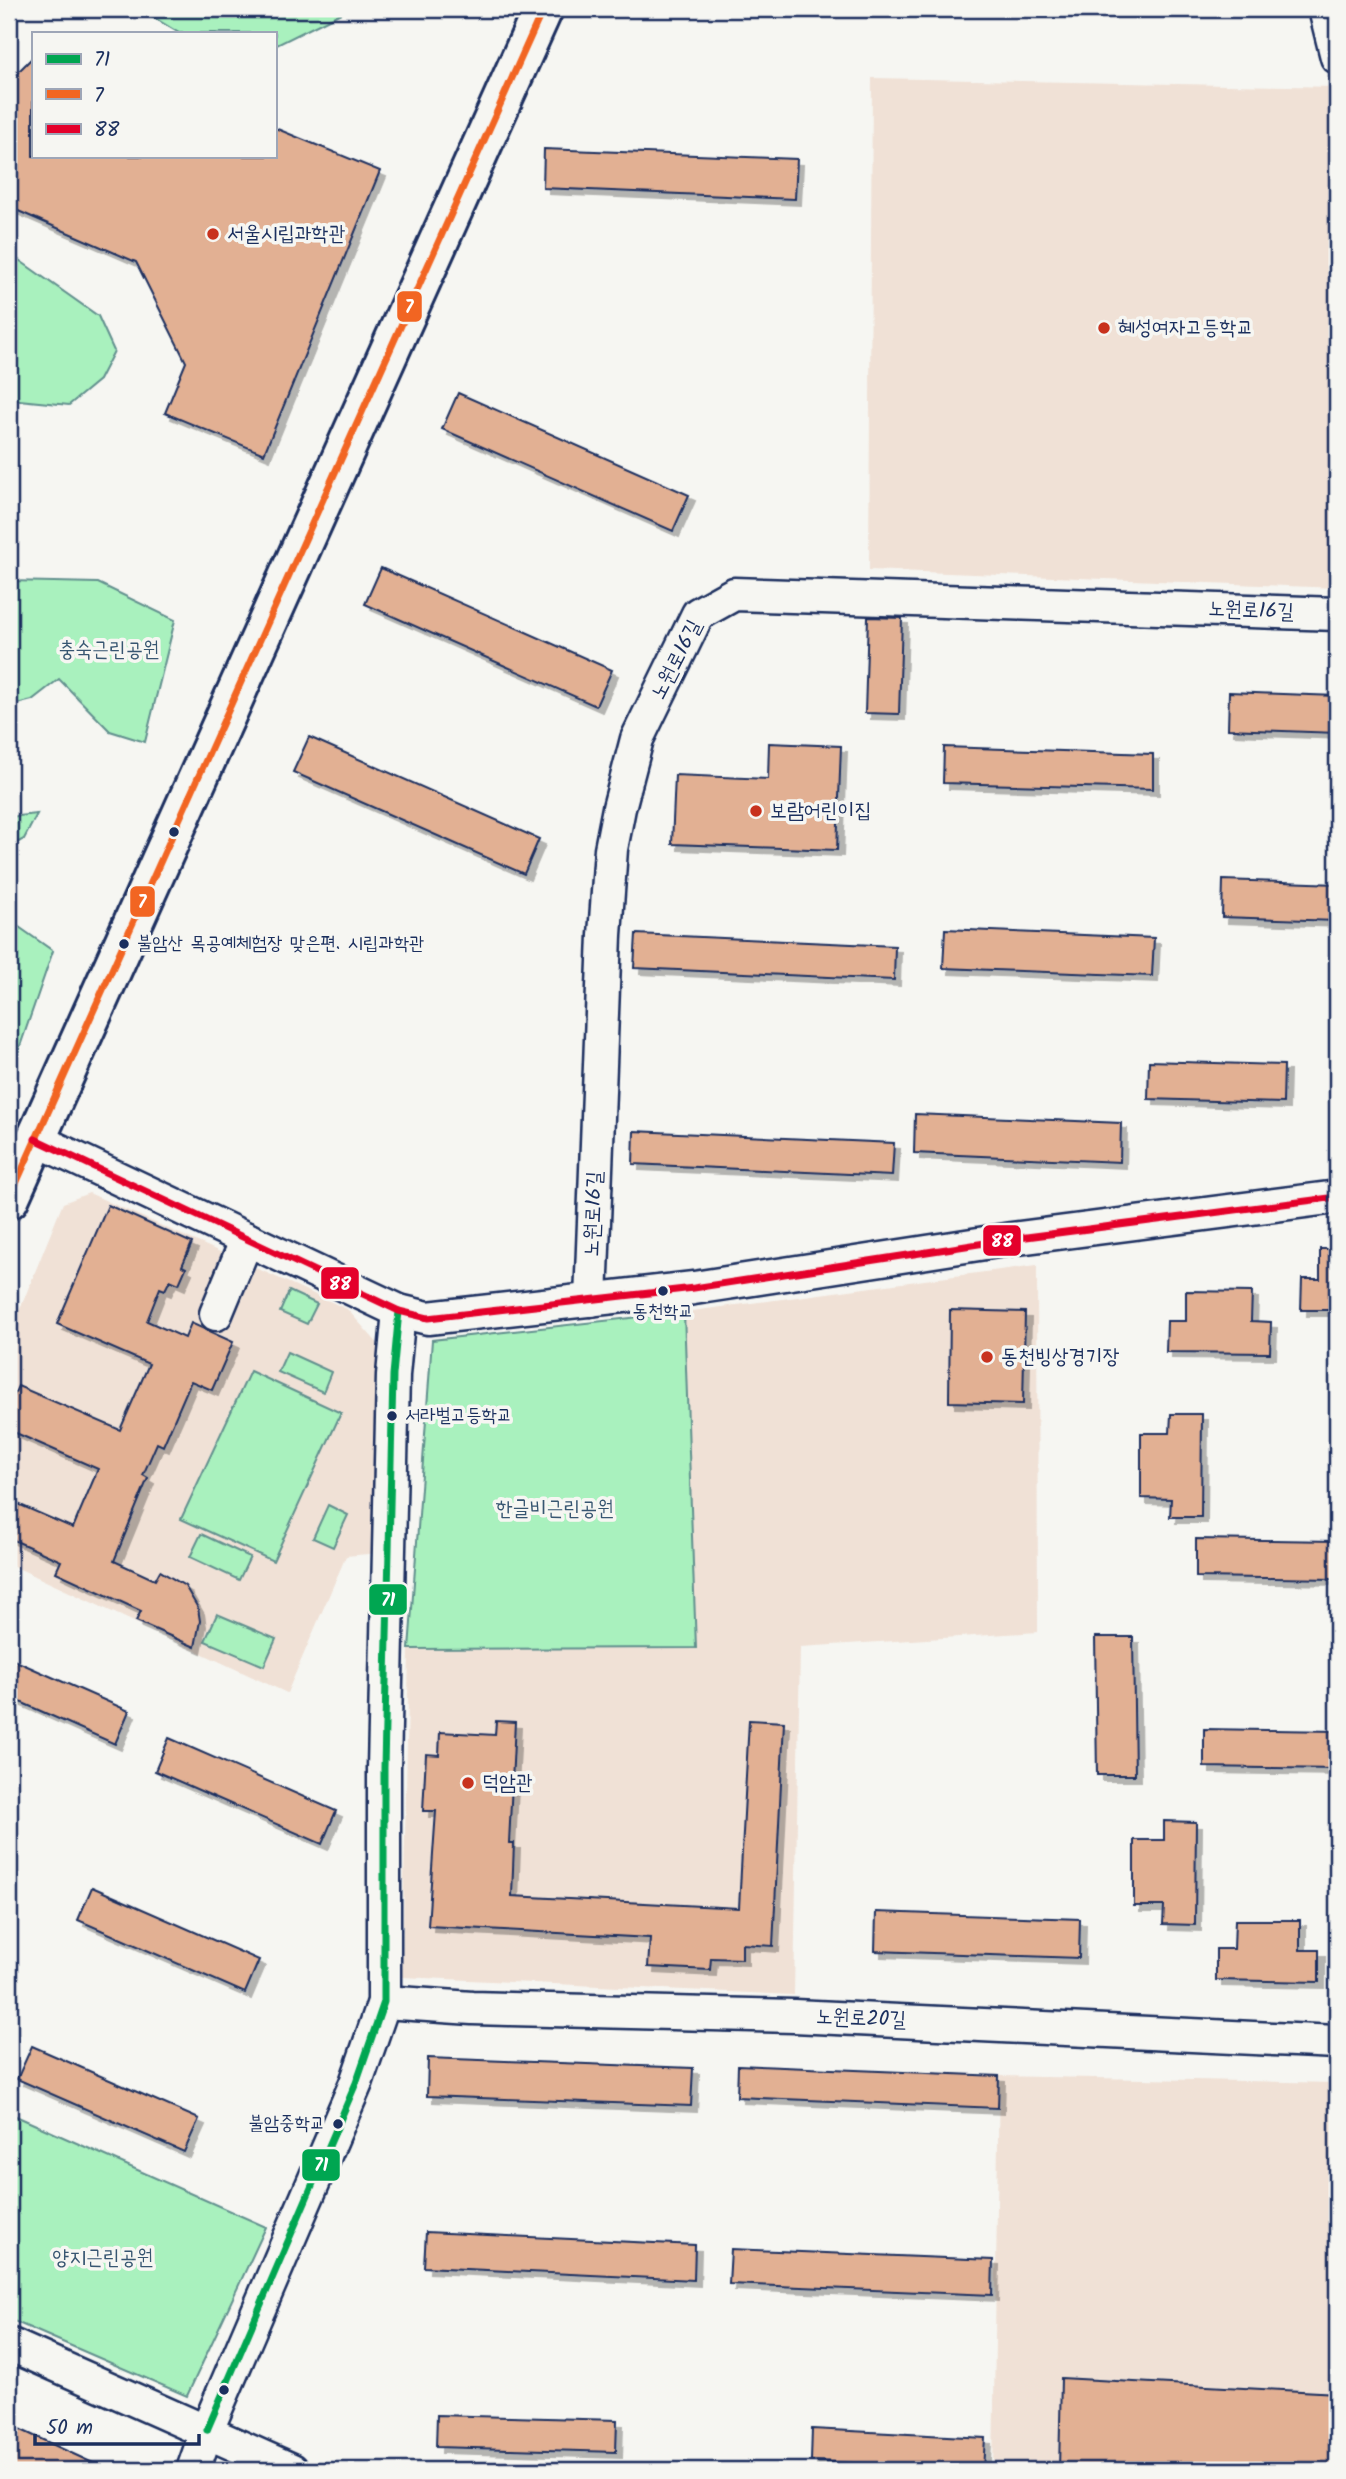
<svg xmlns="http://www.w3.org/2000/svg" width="1346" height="2479" viewBox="0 0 1346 2479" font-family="Kalam,'Poor Story',sans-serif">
	<defs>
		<filter id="shadow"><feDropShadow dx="6" dy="6" stdDeviation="0" flood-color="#0004"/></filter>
	</defs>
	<rect width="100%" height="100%" fill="#f6f6f2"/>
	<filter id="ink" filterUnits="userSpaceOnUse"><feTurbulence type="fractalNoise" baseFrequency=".0143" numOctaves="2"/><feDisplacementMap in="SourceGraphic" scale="14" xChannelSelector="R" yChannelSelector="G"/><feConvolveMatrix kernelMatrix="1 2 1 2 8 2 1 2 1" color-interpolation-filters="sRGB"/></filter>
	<g filter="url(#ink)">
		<g fill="#f0e1d6">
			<polygon points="872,78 1337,87 1337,588 869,570"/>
			<polygon points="89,1193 347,1309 381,1347 379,1553 346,1556 287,1693 9,1564 9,1336 63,1203"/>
			<polygon points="1037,1265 1038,1632 800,1647 794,1995 402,1977 409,1649 696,1647 684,1312"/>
			<polygon points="999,2076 1337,2083 1337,2470 993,2470"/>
		</g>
		<g fill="#a9f1be" stroke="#62908e" stroke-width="2">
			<polygon points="140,9 349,9 275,46 275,33 179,33"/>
			<polygon points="9,253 98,316 114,351 99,380 69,405 9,399"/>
			<polygon points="9,581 98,583 175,620 145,742 110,731 59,679 32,700 9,706"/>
			<polygon points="37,814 24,839 11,846 9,852 9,817"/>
			<polygon points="9,920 53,951 9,1078"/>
			<polygon points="289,1291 317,1304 307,1324 280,1312"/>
			<polygon points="684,1312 696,1648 409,1649 432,1340"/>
			<polygon points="287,1352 331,1372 323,1392 278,1372"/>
			<polygon points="250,1371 341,1413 273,1561 181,1519"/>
			<polygon points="328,1505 348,1515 333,1547 313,1538"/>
			<polygon points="201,1534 250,1557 239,1580 190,1557"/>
			<polygon points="217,1614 276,1639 264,1666 205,1641"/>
			<polygon points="9,2113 266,2227 187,2396 9,2319"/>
		</g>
		<g fill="#e2b093" stroke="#1b2f5e" stroke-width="2" filter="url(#shadow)">
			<polygon points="33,57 33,156 275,156 275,128 380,171 264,454 165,413 186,362 136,262 9,207 9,81"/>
			<polygon points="544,149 797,159 795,199 543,188"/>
			<polygon points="458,393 689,495 673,531 442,429"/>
			<polygon points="381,568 612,670 596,706 365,604"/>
			<polygon points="868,617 902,618 899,714 865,713"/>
			<polygon points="1229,692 1337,696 1337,733 1228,729"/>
			<polygon points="309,737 539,839 524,874 293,772"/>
			<polygon points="769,743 841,746 837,850 672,844 675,775 768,779"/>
			<polygon points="944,747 1153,754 1153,789 943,783"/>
			<polygon points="1223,880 1337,884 1337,921 1222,917"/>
			<polygon points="945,929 1154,938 1152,976 943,968"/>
			<polygon points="636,934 895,946 894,980 634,968"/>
			<polygon points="1149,1061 1284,1065 1283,1103 1148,1099"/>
			<polygon points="915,1114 1121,1123 1120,1162 914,1153"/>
			<polygon points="634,1131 894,1143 892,1176 633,1164"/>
			<polygon points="108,1205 192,1243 182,1266 186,1268 179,1284 170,1280 165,1290 160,1288 147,1321 185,1338 191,1323 233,1342 212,1390 191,1381 163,1446 157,1443 143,1475 148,1478 114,1561 155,1580 160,1571 185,1586 198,1608 200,1621 195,1647 136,1621 141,1611 56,1572 61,1561 9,1538 9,1500 73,1528 98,1469 9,1430 9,1406 18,1386 120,1430 149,1364 57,1324"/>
			<polygon points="1320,1249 1337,1249 1337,1310 1301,1310 1302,1279 1320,1279"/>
			<polygon points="1186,1291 1252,1292 1251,1321 1271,1322 1270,1353 1166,1352 1167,1321 1186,1321"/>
			<polygon points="950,1310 1025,1312 1023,1404 949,1402"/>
			<polygon points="1171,1414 1202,1414 1201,1517 1170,1517 1171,1499 1141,1498 1141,1433 1170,1433"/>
			<polygon points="1196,1539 1335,1541 1335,1579 1196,1577"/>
			<polygon points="1095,1637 1133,1637 1135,1775 1097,1775"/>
			<polygon points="9,1658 129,1711 115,1744 9,1697"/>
			<polygon points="749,1720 784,1722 773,1946 742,1944 742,1959 711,1958 710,1970 648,1967 650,1938 428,1926 436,1811 423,1811 426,1754 439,1755 440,1732 495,1735 496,1721 515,1722 509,1843 514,1843 512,1896 739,1908"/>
			<polygon points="1204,1729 1337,1731 1337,1769 1204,1767"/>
			<polygon points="169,1738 336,1811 322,1844 155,1771"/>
			<polygon points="1164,1821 1196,1822 1195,1925 1163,1924 1164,1906 1134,1906 1134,1840 1164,1840"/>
			<polygon points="92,1887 259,1960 245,1993 78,1920"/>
			<polygon points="876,1912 1080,1919 1079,1958 875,1951"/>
			<polygon points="1235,1920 1300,1920 1300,1950 1319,1950 1319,1982 1216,1980 1216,1949 1234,1949"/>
			<polygon points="32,2046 199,2119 184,2152 17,2079"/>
			<polygon points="428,2058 693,2068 691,2106 427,2096"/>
			<polygon points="738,2065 999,2076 998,2108 737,2097"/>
			<polygon points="426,2232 695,2245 694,2280 424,2267"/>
			<polygon points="731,2249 993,2260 992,2295 729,2284"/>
			<polygon points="1061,2378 1337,2393 1337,2470 1059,2470"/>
			<polygon points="437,2415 617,2420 616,2452 436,2447"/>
			<polygon points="17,2428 108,2470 9,2470 9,2446"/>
			<polygon points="812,2429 985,2438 983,2469 811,2461"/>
		</g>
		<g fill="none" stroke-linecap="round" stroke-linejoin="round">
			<g stroke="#1b2f5e" stroke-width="37">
				<g id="minor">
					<polyline points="1325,9 1337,57"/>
					<polyline points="35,1139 399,1311 428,1318 694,1288 1011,1239 1337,1197"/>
					<polyline points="591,1300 605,935 611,849 619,808 637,739 698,614 734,594 1337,614"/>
					<polyline points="216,1314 247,1239"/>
					<polyline points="384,2002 472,2008 794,2016 1337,2042"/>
					<polyline points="9,2344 292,2470"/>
					<polyline points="193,2470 207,2430 356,2083 384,2002 384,1768 393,1375 399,1311"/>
				</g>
			</g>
			<g stroke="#1b2f5e" stroke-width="44">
				<polyline id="major" points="9,1199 543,9"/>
			</g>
			<use href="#minor" stroke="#f6f6f2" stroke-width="32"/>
			<use href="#major" stroke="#f6f6f2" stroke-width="38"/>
			<g stroke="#f6f6f2" stroke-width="12">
				<polyline id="bus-1" points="207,2430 356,2083 384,2002 384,1768 393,1375 399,1311"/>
			</g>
			<g stroke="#f6f6f2" stroke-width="12">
				<polyline id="bus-2" points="9,1199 543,9"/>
			</g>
			<g stroke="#f6f6f2" stroke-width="12">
				<polyline id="bus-3" points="35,1139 399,1311 428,1318 694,1288 1011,1239 1337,1197"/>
			</g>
			<use href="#bus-1" stroke="#00a651" stroke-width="7"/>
			<use href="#bus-2" stroke="#f26522" stroke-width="7"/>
			<use href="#bus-3" stroke="#e4002b" stroke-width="7"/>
		</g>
	</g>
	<g fill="#c8321e" stroke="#f6f6f2" stroke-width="2.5">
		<circle cx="213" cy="234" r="7"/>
		<circle cx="1104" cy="328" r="7"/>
		<circle cx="756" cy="811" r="7"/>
		<circle cx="987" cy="1357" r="7"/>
		<circle cx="468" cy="1783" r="7"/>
	</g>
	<g fill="#1b2f5e" stroke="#f6f6f2" stroke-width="2.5">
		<circle cx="174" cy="832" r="6"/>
		<circle cx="124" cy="944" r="6"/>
		<circle cx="663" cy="1291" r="6"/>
		<circle cx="392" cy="1416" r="6"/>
		<circle cx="338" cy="2124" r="6"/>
		<circle cx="224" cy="2390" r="6"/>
	</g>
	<g text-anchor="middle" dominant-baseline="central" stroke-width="7" stroke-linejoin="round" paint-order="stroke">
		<g font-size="19" fill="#1b2f5e" stroke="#f6f6f2" text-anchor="start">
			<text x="137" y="944">불암산 목공예체험장 맞은편. 시립과학관</text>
			<text x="663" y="1312" text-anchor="middle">동천학교</text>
			<text x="405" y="1416">서라벌고등학교</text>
			<text x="325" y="2124" text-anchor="end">불암중학교</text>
		</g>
		<g font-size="21" fill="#1b2f5e" stroke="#f6f6f2" text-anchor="start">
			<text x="227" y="234">서울시립과학관</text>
			<text x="1118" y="328">혜성여자고등학교</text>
			<text x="770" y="811">보람어린이집</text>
			<text x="1001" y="1357">동천빙상경기장</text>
			<text x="482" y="1783">덕암관</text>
		</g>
		<g font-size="21" fill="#1b2f5e" stroke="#f6f6f2">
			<text transform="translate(1251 611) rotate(2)">노원로16길</text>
			<text transform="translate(677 660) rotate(-63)">노원로16길</text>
			<text transform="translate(594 1214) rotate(-88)">노원로16길</text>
			<text transform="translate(861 2019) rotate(2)">노원로20길</text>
		</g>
		<g font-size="21" fill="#375671" stroke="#f6f6f2">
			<text x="109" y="650">충숙근린공원</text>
			<text x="555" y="1509">한글비근린공원</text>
			<text x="103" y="2258">양지근린공원</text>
		</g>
	</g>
	<g stroke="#f6f6f2" stroke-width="2.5">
		<rect x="396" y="290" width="27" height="33" rx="7" fill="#f26522"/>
		<rect x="129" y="885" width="27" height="33" rx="7" fill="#f26522"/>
		<rect x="982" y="1224" width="40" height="33" rx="7" fill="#e4002b"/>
		<rect x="320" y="1266" width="40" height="34" rx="7" fill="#e4002b"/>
		<rect x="368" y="1583" width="40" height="33" rx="7" fill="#00a651"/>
		<rect x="301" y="2148" width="40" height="34" rx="7" fill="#00a651"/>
	</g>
	<g font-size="19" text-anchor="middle" font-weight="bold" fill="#fff">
		<text x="409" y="313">7</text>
		<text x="142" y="908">7</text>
		<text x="1002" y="1247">88</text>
		<text x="340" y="1290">88</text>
		<text x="388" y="1606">71</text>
		<text x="321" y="2171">71</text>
	</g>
	<rect width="1346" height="2479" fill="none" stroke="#f6f6f2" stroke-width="35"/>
	<rect x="18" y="18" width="1311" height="2444" fill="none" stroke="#1b2f5e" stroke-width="2.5" filter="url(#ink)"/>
	<rect x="32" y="32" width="245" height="126" fill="#f6f6f2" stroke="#9ea6b7" stroke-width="2"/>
	<rect x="46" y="54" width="35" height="10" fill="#00a651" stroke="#9ea6b7" stroke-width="2"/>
	<text x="94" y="66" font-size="21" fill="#1b2f5e">71</text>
	<rect x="46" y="89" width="35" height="10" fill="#f26522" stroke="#9ea6b7" stroke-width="2"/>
	<text x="94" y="102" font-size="21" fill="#1b2f5e">7</text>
	<rect x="46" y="124" width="35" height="10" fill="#e4002b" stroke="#9ea6b7" stroke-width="2"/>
	<text x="94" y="136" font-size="21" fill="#1b2f5e">88</text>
	<path d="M35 2434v10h164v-10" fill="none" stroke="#1b2f5e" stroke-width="3.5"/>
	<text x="46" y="2434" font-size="21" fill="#1b2f5e" stroke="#f6f6f2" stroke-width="5" paint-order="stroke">50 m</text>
</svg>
